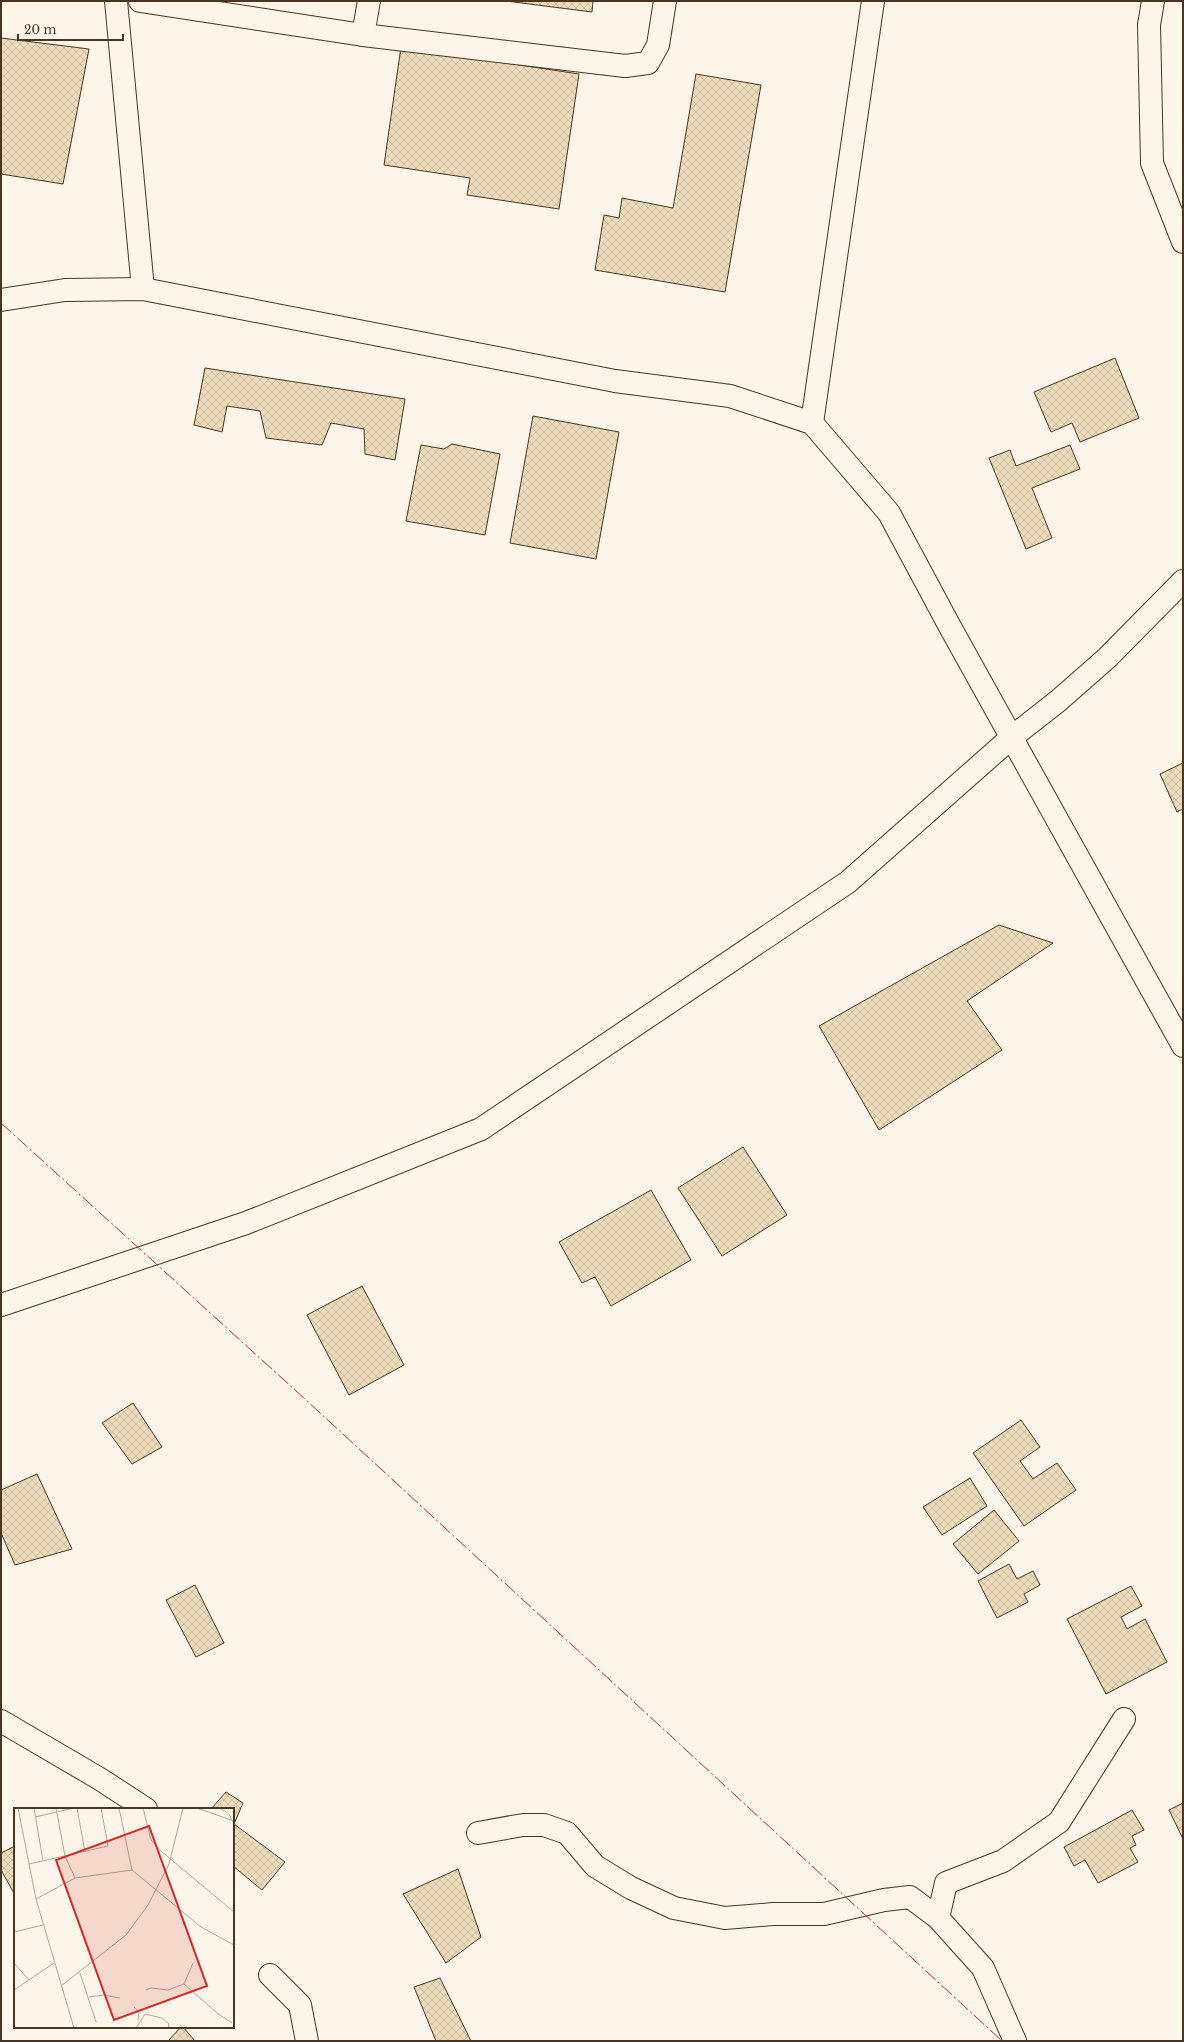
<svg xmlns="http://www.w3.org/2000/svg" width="1184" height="2042" viewBox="0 0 1184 2042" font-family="'Libre Baskerville',serif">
	<defs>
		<pattern id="building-cross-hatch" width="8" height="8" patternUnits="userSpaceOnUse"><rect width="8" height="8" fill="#ecdcbc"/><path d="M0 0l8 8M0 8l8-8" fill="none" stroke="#ccbda1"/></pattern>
	</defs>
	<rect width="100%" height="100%" fill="#fbf6e9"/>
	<g fill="url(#building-cross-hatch)" stroke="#4a3520">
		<polygon points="506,1 593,1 592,12"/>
		<polygon points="1,38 89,49 63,184 1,174"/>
		<polygon points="401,47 579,74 559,209 467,195 470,178 384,165"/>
		<polygon points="696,74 761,85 725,292 595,270 604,215 619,218 622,198 673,208"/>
		<polygon points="1115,358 1139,418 1080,442 1072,423 1051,432 1034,392"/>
		<polygon points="205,368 405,399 395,460 365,454 364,429 331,423 322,445 266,438 260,411 227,406 222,432 194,425"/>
		<polygon points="533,416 619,432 596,559 510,543"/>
		<polygon points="452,444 500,454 485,535 406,521 421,445 444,449"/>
		<polygon points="1070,445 1080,469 1032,488 1052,538 1026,549 989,458 1010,450 1016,466"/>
		<polygon points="1183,763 1183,809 1177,812 1160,774"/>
		<polygon points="999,925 1053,943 967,1001 1002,1050 879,1130 819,1026"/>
		<polygon points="743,1147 787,1215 722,1256 678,1188"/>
		<polygon points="651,1190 691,1260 611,1306 595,1277 582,1283 559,1242"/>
		<polygon points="362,1286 404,1365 349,1395 307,1315"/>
		<polygon points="133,1403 162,1447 132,1464 102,1423"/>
		<polygon points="1021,1420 1040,1447 1020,1461 1033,1479 1057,1463 1076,1490 1024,1526 973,1453"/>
		<polygon points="37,1474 72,1549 15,1565 1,1533 1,1490"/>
		<polygon points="970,1478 987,1506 942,1535 923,1507"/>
		<polygon points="994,1510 1019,1541 978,1574 953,1544"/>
		<polygon points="1009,1564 1017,1579 1033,1571 1040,1585 1024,1594 1028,1602 997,1618 978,1581"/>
		<polygon points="195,1585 224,1643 196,1657 166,1600"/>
		<polygon points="1131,1586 1142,1606 1121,1617 1127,1629 1145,1619 1167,1662 1106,1694 1067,1619"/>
		<polygon points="226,1792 243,1803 234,1824 285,1862 262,1890 233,1866 233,1809 211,1809"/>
		<polygon points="1183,1803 1183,1839 1169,1810"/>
		<polygon points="1132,1810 1144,1830 1132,1836 1136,1845 1130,1848 1138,1862 1098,1883 1085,1860 1074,1866 1064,1847"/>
		<polygon points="15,1846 15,1895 1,1870 1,1853"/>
		<polygon points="458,1869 481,1937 446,1963 403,1894"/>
		<polygon points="440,1978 471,2041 436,2041 414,1987"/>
		<polygon points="181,2027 183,2027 195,2041 168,2041"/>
	</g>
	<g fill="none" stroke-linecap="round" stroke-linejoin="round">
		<g stroke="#4a3520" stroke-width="24">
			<g id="street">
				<polyline points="116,1 143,289"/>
				<polyline points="140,1 363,35 625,66 648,63 658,45 665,1"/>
				<polyline points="1153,1 1149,25 1152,163 1183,242"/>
				<polyline points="363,35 369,1"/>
				<polyline points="1,300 65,290 143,289 615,381 730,396 812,423 889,513 949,625 1183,1046"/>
				<polyline points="812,423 873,1"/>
				<polyline points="1,1305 246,1223 481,1129 848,882 1012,737 1058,701 1107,658 1183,581"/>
				<polyline points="1,1721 100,1779 146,1809"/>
				<polyline points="478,1833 523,1825 544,1825 567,1833 595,1866 631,1888 674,1908 725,1918 773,1914 824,1914 884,1900 910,1897 938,1918"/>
				<polyline points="270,1975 300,2005 307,2041"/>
				<polyline points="1015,2041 983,1968 938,1918 946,1883 1003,1861 1059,1822 1124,1719"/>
			</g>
		</g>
		<use href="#street" stroke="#fbf6e9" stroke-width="22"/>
		<polyline stroke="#c62828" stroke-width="1" stroke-dasharray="14 3 2 3" stroke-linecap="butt" points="1,1123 306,1400 1002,2041"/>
	</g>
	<g transform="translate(14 1808)">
		<rect width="220" height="220" fill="#fbf6e9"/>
		<path fill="none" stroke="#b4a999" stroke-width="1" d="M 4,0 L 22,91 L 60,220M 20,0 L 29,53M 42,0 L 51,48 L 61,70M 63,0 L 71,44M 105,0 L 118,62M 129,0 L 137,32 L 147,43 L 220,104M 183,0 L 220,13M 206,0 L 215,6 L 220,16M 21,9 L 60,0M 15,56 L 94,38 L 87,0M 22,91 L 61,70 L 118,62 L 187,119 L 220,137M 0,124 L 29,117M 0,155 L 15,172M 179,155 L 170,176 L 203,205 L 218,215M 66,165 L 82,214M 47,178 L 112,127 L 134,97 L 155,56 L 169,0M 0,182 L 40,155M 132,182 L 137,180 L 154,182 L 170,176M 75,189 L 89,187 L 106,190M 120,199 L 125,204 L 124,212M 122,220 L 131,206 L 148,210 L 155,216 L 154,220"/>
		<path fill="#d62828" fill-opacity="0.15" stroke="#d62828" stroke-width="2" d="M 135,18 L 193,178 L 100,212 L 42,52 Z"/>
		<rect width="220" height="220" fill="none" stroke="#4a3520" stroke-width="2"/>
	</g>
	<rect width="1184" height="2042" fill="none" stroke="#4a3520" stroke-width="4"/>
	<path d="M18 34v6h105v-6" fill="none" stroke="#4a3520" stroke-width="2"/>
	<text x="24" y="34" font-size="12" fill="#4a3520" stroke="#fbf6e9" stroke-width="3" paint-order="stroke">20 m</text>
</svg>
